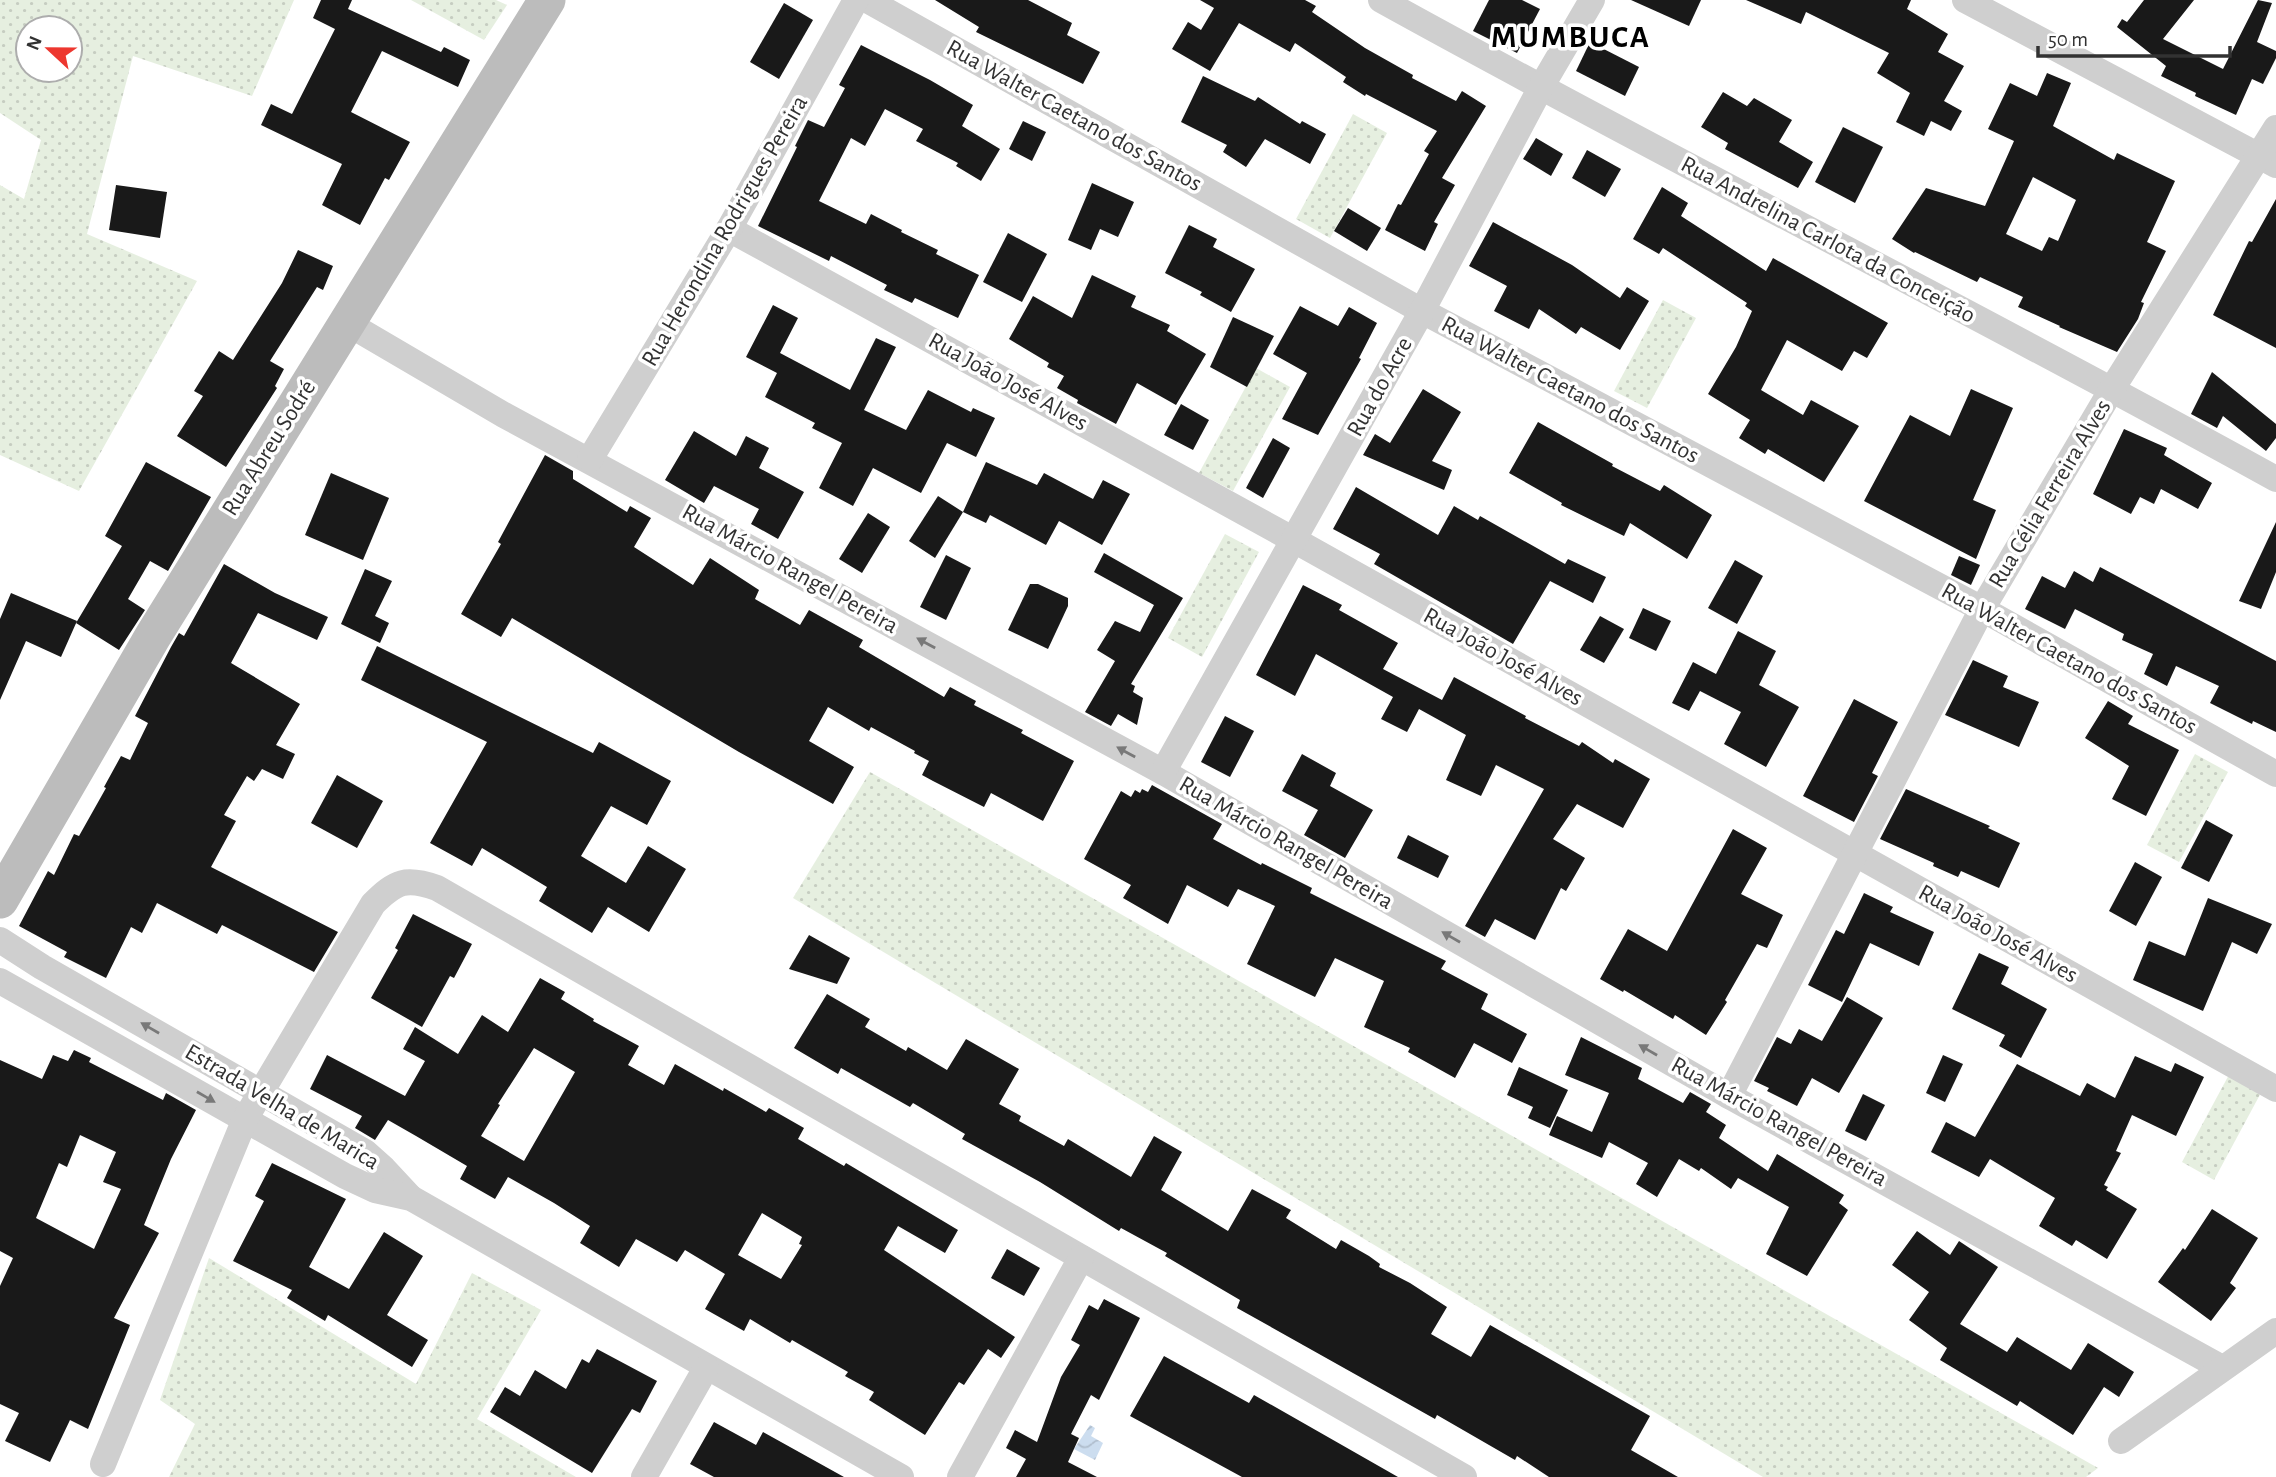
<svg xmlns="http://www.w3.org/2000/svg" width="2276" height="1477" viewBox="0 0 2276 1477" font-family="'Alegreya Sans',sans-serif">
	<defs>
		<pattern id="grass-dots" width="8" height="8" patternUnits="userSpaceOnUse" patternTransform="scale(1.75)"><rect width="8" height="8" fill="#e6efe0"/><path d="M2 2h.1M6 6h.1" fill="none" stroke="#c6cdc1" stroke-width="1.8" stroke-linecap="round"/></pattern>
		<pattern id="water-waves" width="16" height="10" patternUnits="userSpaceOnUse" patternTransform="scale(1.75)"><rect width="16" height="10" fill="#ccddef"/><path d="M0 5q4-4 8 0t8 0" fill="none" stroke="#b0becd"/></pattern>
	</defs>
	<rect width="100%" height="100%" fill="#fff"/>
	<g fill="url(#grass-dots)" fill-rule="evenodd">
		<path d="M 0,0 L 294,0 L 252,96 L 133,56 L 87,234 L 197,281 L 79,491 L 0,455 L 0,185 L 24,199 L 41,140 L 0,113 ZM 28,28 L 70,28 L 70,70 L 28,70 Z"/>
		<polygon points="411,0 496,0 507,5 484,40"/>
		<polygon points="1353,114 1387,133 1330,238 1296,219"/>
		<polygon points="1663,300 1696,318 1647,408 1614,391"/>
		<polygon points="1256,368 1290,387 1233,491 1199,473"/>
		<polygon points="1225,534 1259,552 1202,657 1168,638"/>
		<polygon points="2195,754 2228,772 2179,862 2147,845"/>
		<polygon points="870,772 2098,1468 2086,1477 1763,1477 793,898"/>
		<polygon points="2231,1071 2263,1089 2214,1180 2182,1162"/>
		<polygon points="209,1258 416,1384 472,1273 541,1310 477,1419 576,1477 169,1477 195,1424 160,1400"/>
	</g>
	<polygon fill="url(#water-waves)" points="1090,1425 1095,1428 1091,1436 1103,1443 1095,1460 1074,1449"/>
	<g fill="#191919" fill-rule="evenodd">
		<polygon points="321,0 352,0 348,9 441,52 444,47 470,60 458,87 382,51 351,112 410,142 389,180 385,178 360,225 322,205 342,164 261,125 271,104 292,114 335,29 313,18"/>
		<polygon points="935,0 1028,0 1072,23 1067,35 1100,52 1083,84 976,32 979,27"/>
		<polygon points="1200,0 1305,0 1316,6 1312,12 1365,48 1413,75 1412,78 1456,101 1462,91 1486,106 1442,178 1455,185 1434,222 1438,224 1425,251 1385,230 1398,204 1401,205 1429,154 1424,151 1437,131 1366,94 1365,96 1343,82 1346,77 1295,43 1290,52 1239,23 1210,71 1172,49 1188,22 1201,30 1214,8"/>
		<polygon points="1489,0 1522,0 1540,9 1517,53 1473,31"/>
		<polygon points="1631,0 1701,0 1689,26"/>
		<polygon points="1746,0 1911,0 1907,9 1948,34 1938,52 1964,66 1944,101 1962,111 1951,131 1931,121 1924,136 1896,122 1910,93 1877,73 1889,53 1806,12 1801,24"/>
		<polygon points="2144,0 2194,0 2163,39 2223,69 2258,0 2272,3 2257,42 2276,51 2276,58 2263,84 2252,79 2236,115 2195,96 2196,93 2161,76 2166,66 2117,27 2122,19 2127,22"/>
		<polygon points="784,3 813,20 779,79 750,62"/>
		<polygon points="1590,42 1639,67 1625,96 1576,71"/>
		<polygon points="861,45 930,80 973,105 962,126 1000,149 981,181 956,166 958,163 916,141 923,129 885,109 865,146 851,138 819,201 866,224 871,214 902,230 901,232 938,250 936,254 979,275 958,318 915,298 912,303 884,290 887,285 831,256 829,261 758,226 797,147 795,146 808,120 824,127 845,88 839,85"/>
		<path d="M 2047,73 L 2071,83 L 2053,126 L 2114,160 L 2117,153 L 2175,181 L 2147,242 L 2166,251 L 2141,302 L 2144,303 L 2138,319 L 2117,352 L 2059,327 L 2060,326 L 2018,307 L 2023,297 L 1980,277 L 1977,282 L 1915,252 L 1914,253 L 1892,239 L 1926,188 L 1985,206 L 2014,141 L 1988,129 L 2010,83 L 2037,96 ZM 2033,177 L 2076,200 L 2058,241 L 2049,237 L 2042,251 L 2006,234 Z"/>
		<polygon points="1203,76 1255,101 1258,97 1300,124 1302,121 1326,134 1310,164 1265,139 1246,167 1223,152 1227,145 1181,122"/>
		<polygon points="1723,92 1747,106 1754,98 1792,120 1779,142 1813,162 1798,188 1725,149 1728,143 1701,127"/>
		<polygon points="1023,121 1046,132 1032,161 1009,149"/>
		<polygon points="1843,127 1883,147 1855,203 1815,182"/>
		<polygon points="1536,138 1563,154 1551,176 1523,159"/>
		<polygon points="1587,150 1621,169 1605,197 1572,178"/>
		<polygon points="1092,183 1134,202 1118,237 1100,229 1091,250 1068,240"/>
		<polygon points="116,185 167,192 160,238 109,230"/>
		<polygon points="1662,187 1688,203 1681,216 1766,271 1773,258 1888,323 1867,358 1854,351 1842,371 1787,340 1761,390 1803,415 1811,400 1859,426 1824,482 1768,449 1765,454 1739,438 1750,420 1708,394 1736,347 1752,311 1745,306 1747,303 1663,248 1659,254 1633,239"/>
		<polygon points="2276,199 2276,348 2213,315 2249,241 2252,242"/>
		<polygon points="1348,208 1381,228 1367,251 1334,231"/>
		<polygon points="1493,222 1572,265 1620,298 1627,287 1649,301 1620,350 1581,327 1576,334 1539,309 1529,329 1494,311 1507,286 1469,266"/>
		<polygon points="1189,225 1217,239 1213,247 1255,269 1231,312 1200,295 1202,292 1165,273"/>
		<polygon points="1008,233 1047,254 1022,302 983,282"/>
		<polygon points="298,250 333,266 323,290 317,287 270,361 284,369 275,386 277,388 226,467 177,436 203,396 194,391 219,351 233,360 282,283"/>
		<polygon points="1092,275 1136,296 1131,307 1170,325 1167,331 1206,354 1176,405 1137,383 1116,424 1077,403 1078,400 1057,388 1064,376 1047,367 1049,363 1009,339 1033,296 1072,318"/>
		<polygon points="773,305 798,318 780,353 850,390 876,338 896,347 864,410 906,430 928,390 971,412 973,408 995,418 976,457 947,443 921,493 873,468 853,506 819,488 842,443 812,428 815,423 765,397 777,373 746,357"/>
		<polygon points="1300,306 1338,326 1349,307 1377,323 1359,358 1361,359 1318,435 1282,419 1307,373 1273,354"/>
		<polygon points="1233,317 1274,336 1247,387 1210,367"/>
		<polygon points="2212,372 2276,424 2276,438 2266,451 2223,416 2217,428 2191,414"/>
		<polygon points="1423,389 1461,412 1432,461 1452,470 1444,490 1363,455 1375,434 1390,443"/>
		<polygon points="1971,389 2013,408 1973,500 1996,510 1976,559 1864,501 1910,415 1950,436"/>
		<polygon points="1181,404 1209,420 1193,450 1164,435"/>
		<polygon points="1538,422 1613,464 1612,466 1660,491 1664,485 1712,515 1687,559 1630,523 1624,536 1561,505 1562,503 1509,473"/>
		<polygon points="2124,429 2167,448 2164,455 2212,483 2198,509 2161,489 2154,504 2140,497 2131,514 2093,494"/>
		<polygon points="694,431 736,456 746,436 769,448 759,468 804,492 778,539 751,524 759,509 714,486 704,503 665,480"/>
		<polygon points="1273,438 1290,448 1263,498 1246,488"/>
		<polygon points="545,455 573,471 573,479 627,512 630,506 651,518 634,547 693,585 710,558 759,590 755,599 800,625 809,610 863,640 859,647 944,697 950,687 976,701 974,705 1023,730 1021,733 1074,761 1043,821 991,793 984,807 933,781 922,775 929,761 914,753 915,751 871,727 869,731 828,707 809,741 854,767 833,804 739,752 512,618 501,637 461,614 501,544 498,542"/>
		<polygon points="146,462 211,497 168,571 150,561 128,599 145,610 119,650 76,623 122,546 105,536"/>
		<polygon points="986,462 1037,485 1044,473 1093,499 1103,480 1130,494 1102,545 1059,521 1046,545 990,515 986,523 963,512"/>
		<polygon points="331,473 389,498 363,560 305,535"/>
		<polygon points="1356,487 1438,535 1454,506 1478,520 1480,516 1565,564 1568,559 1606,577 1593,603 1550,581 1513,644 1374,564 1380,554 1333,529"/>
		<polygon points="938,496 963,512 935,558 909,541"/>
		<polygon points="868,513 890,527 862,573 839,559"/>
		<polygon points="2276,522 2276,572 2261,609 2239,601"/>
		<polygon points="1104,553 1183,598 1131,684 1135,686 1133,692 1143,698 1137,725 1118,714 1111,726 1085,712 1115,661 1097,650 1115,621 1140,632 1154,605 1094,572"/>
		<polygon points="946,555 971,568 946,620 920,607"/>
		<polygon points="1959,556 1980,565 1971,585 1951,575"/>
		<polygon points="1735,560 1763,576 1737,624 1708,608"/>
		<polygon points="224,564 275,593 328,617 317,640 258,613 231,663 300,704 276,745 295,754 283,779 262,769 254,781 247,776 224,815 236,821 211,867 338,932 314,972 222,925 217,934 157,903 142,933 131,927 106,978 64,957 67,952 19,926 48,871 54,875 74,834 79,836 106,788 104,787 121,756 130,760 148,723 135,716 171,647 179,633 184,636"/>
		<polygon points="2100,567 2276,661 2276,732 2253,721 2252,724 2210,703 2219,686 2176,666 2167,686 2144,674 2153,654 2122,640 2124,634 2075,609 2065,629 2025,609 2042,576 2065,588 2074,571 2093,582"/>
		<polygon points="365,569 392,581 375,616 389,623 380,643 341,624"/>
		<polygon points="1030,584 1038,584 1068,598 1068,606 1048,649 1008,630"/>
		<polygon points="1303,585 1342,605 1339,610 1398,643 1383,669 1442,700 1454,677 1526,716 1525,718 1579,746 1582,742 1613,763 1615,759 1650,779 1623,828 1577,804 1553,839 1585,858 1566,891 1561,888 1535,940 1495,919 1485,937 1465,926 1544,789 1496,765 1481,796 1446,780 1466,735 1419,709 1407,732 1381,719 1393,697 1316,654 1295,696 1256,675"/>
		<polygon points="11,593 77,621 61,657 26,641 0,700 0,619"/>
		<polygon points="1643,608 1671,621 1656,651 1629,638"/>
		<polygon points="1600,616 1624,629 1604,663 1580,650"/>
		<polygon points="1738,631 1776,651 1759,685 1799,707 1766,767 1724,744 1741,712 1700,691 1689,711 1672,703 1693,662 1716,674"/>
		<polygon points="377,646 593,753 599,742 671,781 647,825 611,806 581,856 626,883 648,846 686,869 649,932 608,907 592,933 539,901 547,887 482,848 472,866 430,843 487,742 361,680"/>
		<polygon points="1973,660 2008,676 2003,687 2039,702 2019,747 1945,715"/>
		<polygon points="1854,699 1898,722 1872,773 1878,776 1854,822 1803,796"/>
		<polygon points="2108,701 2133,716 2128,724 2179,750 2146,816 2112,799 2129,766 2085,738"/>
		<polygon points="1225,716 1254,731 1230,777 1201,762"/>
		<polygon points="1302,754 1336,773 1330,786 1373,810 1345,858 1304,835 1318,810 1282,791"/>
		<polygon points="337,775 383,801 357,848 311,823"/>
		<polygon points="1152,785 1222,824 1213,839 1261,865 1262,863 1312,888 1310,893 1446,961 1441,969 1488,994 1481,1009 1527,1034 1512,1063 1474,1043 1455,1078 1408,1052 1410,1048 1364,1027 1384,981 1335,958 1315,997 1247,964 1275,906 1238,889 1228,907 1187,885 1168,924 1123,898 1131,885 1084,859 1121,791 1131,797 1135,790 1140,793 1142,789 1148,792"/>
		<polygon points="1906,789 1990,826 1988,828 2020,843 1999,888 1961,871 1958,877 1933,866 1934,863 1880,839"/>
		<polygon points="2206,820 2233,835 2209,882 2181,868"/>
		<polygon points="1733,829 1767,848 1741,894 1783,915 1767,948 1757,944 1725,1000 1727,1002 1706,1035 1675,1015 1673,1019 1624,990 1623,992 1600,979 1628,929 1667,951"/>
		<polygon points="1408,835 1449,856 1438,878 1397,858"/>
		<polygon points="2135,862 2162,877 2136,926 2109,911"/>
		<polygon points="1864,893 1893,907 1890,912 1934,932 1919,966 1870,943 1842,1002 1808,985 1836,930 1844,934"/>
		<polygon points="2208,898 2272,924 2257,954 2232,942 2203,1011 2133,980 2149,941 2185,956"/>
		<polygon points="413,914 472,944 454,978 450,976 422,1027 371,998 398,950 395,948"/>
		<polygon points="809,935 850,958 837,984 789,969"/>
		<polygon points="1979,953 2009,967 2001,984 2047,1009 2021,1058 1999,1046 2005,1035 1952,1009"/>
		<path d="M 540,978 L 565,992 L 561,999 L 594,1019 L 593,1021 L 639,1046 L 628,1065 L 664,1085 L 675,1064 L 723,1091 L 724,1088 L 766,1112 L 769,1108 L 804,1128 L 798,1139 L 844,1166 L 846,1163 L 958,1230 L 945,1253 L 898,1226 L 884,1250 L 1015,1337 L 1001,1358 L 988,1349 L 964,1385 L 959,1382 L 925,1435 L 869,1400 L 874,1392 L 845,1376 L 848,1372 L 792,1340 L 790,1343 L 750,1319 L 744,1331 L 705,1309 L 725,1274 L 685,1250 L 677,1262 L 636,1239 L 619,1267 L 580,1243 L 590,1226 L 554,1203 L 508,1177 L 495,1199 L 460,1179 L 467,1166 L 416,1136 L 388,1120 L 375,1140 L 355,1128 L 362,1116 L 310,1089 L 327,1055 L 405,1096 L 425,1061 L 403,1049 L 415,1027 L 458,1054 L 482,1015 L 508,1032 ZM 534,1048 L 575,1072 L 524,1161 L 481,1136 L 500,1105 L 498,1104 ZM 762,1213 L 802,1237 L 799,1244 L 802,1245 L 781,1279 L 738,1255 Z"/>
		<polygon points="827,994 870,1019 865,1027 906,1051 908,1047 947,1070 966,1039 1019,1069 999,1104 1021,1116 1019,1121 1064,1146 1068,1139 1131,1177 1154,1136 1182,1152 1161,1190 1228,1231 1252,1189 1291,1210 1286,1218 1336,1249 1341,1240 1369,1256 1380,1264 1379,1267 1410,1283 1447,1307 1431,1334 1471,1357 1490,1325 1650,1416 1631,1450 1678,1477 1549,1477 1517,1456 1515,1460 1437,1415 1435,1419 1237,1308 1240,1300 1165,1256 1167,1253 1121,1228 1119,1231 1040,1182 962,1139 965,1134 913,1103 910,1107 841,1068 838,1074 794,1048"/>
		<polygon points="1847,997 1883,1018 1839,1093 1812,1078 1797,1106 1767,1091 1769,1088 1754,1081 1777,1037 1791,1044 1799,1029 1822,1041"/>
		<polygon points="1581,1037 1642,1068 1638,1079 1683,1103 1690,1092 1711,1104 1706,1112 1726,1125 1719,1138 1768,1171 1777,1154 1844,1195 1839,1203 1848,1210 1807,1276 1766,1254 1789,1207 1738,1178 1731,1189 1701,1168 1699,1171 1679,1159 1657,1197 1636,1184 1648,1163 1609,1142 1602,1158 1549,1135 1557,1116 1592,1132 1609,1093 1565,1075"/>
		<path d="M 74,1050 L 91,1058 L 89,1062 L 163,1100 L 166,1093 L 196,1110 L 171,1159 L 144,1225 L 159,1233 L 114,1318 L 130,1325 L 88,1429 L 70,1420 L 50,1462 L 5,1441 L 19,1413 L 0,1404 L 0,1286 L 13,1258 L 0,1251 L 0,1060 L 42,1079 L 53,1055 L 68,1061 ZM 80,1135 L 116,1152 L 103,1182 L 121,1189 L 94,1249 L 36,1218 L 59,1163 L 67,1167 Z"/>
		<polygon points="1943,1055 1963,1064 1945,1102 1926,1093"/>
		<polygon points="2135,1056 2171,1072 2175,1063 2204,1077 2176,1136 2132,1115 2116,1151 2121,1153 2104,1185 2108,1187 2106,1190 2137,1209 2107,1259 2076,1240 2072,1246 2039,1226 2055,1198 1990,1159 1979,1177 1931,1152 1946,1122 1975,1137 2017,1064 2080,1096 2087,1083 2115,1098"/>
		<polygon points="1519,1067 1568,1090 1550,1128 1528,1118 1533,1107 1507,1095"/>
		<polygon points="1863,1094 1885,1105 1866,1141 1845,1131"/>
		<polygon points="272,1163 346,1199 309,1267 349,1289 384,1232 423,1256 387,1315 428,1340 412,1367 328,1315 325,1321 287,1298 292,1290 233,1261 264,1201 255,1196"/>
		<polygon points="2212,1209 2258,1238 2230,1283 2236,1288 2211,1321 2158,1282 2183,1248 2185,1250"/>
		<polygon points="1917,1231 1950,1255 1959,1241 1998,1267 1960,1324 2007,1352 2017,1337 2071,1370 2088,1343 2134,1372 2119,1397 2104,1387 2073,1435 2020,1401 2017,1406 1940,1360 1947,1348 1909,1320 1929,1292 1892,1265"/>
		<polygon points="1007,1249 1040,1268 1024,1296 991,1278"/>
		<polygon points="1104,1299 1140,1318 1099,1400 1091,1395 1071,1434 1079,1438 1068,1462 1097,1477 1016,1477 1026,1459 1006,1448 1015,1430 1037,1442 1061,1377 1080,1345 1071,1340 1089,1305 1098,1310"/>
		<polygon points="597,1349 657,1381 640,1413 632,1409 592,1473 490,1412 505,1387 520,1396 535,1370 566,1389 582,1359 589,1363"/>
		<polygon points="1164,1356 1249,1403 1254,1395 1398,1477 1242,1477 1130,1416"/>
		<polygon points="714,1422 756,1445 763,1432 844,1477 714,1477 690,1464"/>
	</g>
	<g fill="none" stroke-linecap="round" stroke-linejoin="round">
		<g stroke="#cfcfcf" stroke-width="26">
			<polyline points="867,0 1422,311 1982,609 2276,774"/>
			<path d="M 1381,0 C 1677,164 1980,315 2276,479"/>
			<polyline points="1965,0 2276,165"/>
			<polyline points="729,229 1294,540 2276,1089"/>
			<polyline points="347,323 504,415 1163,772 1729,1096 2222,1368"/>
			<polyline points="590,459 729,229 856,0"/>
			<polyline points="1163,772 1422,311 1540,89 1592,0"/>
			<polyline points="0,940 42,967 365,1152 384,1169 411,1198"/>
			<polyline points="0,981 345,1176 375,1190 411,1198 901,1477"/>
			<polyline points="1729,1096 1982,609 2112,389 2276,128"/>
			<polyline points="2121,1441 2276,1331"/>
			<path d="M 103,1464 L 245,1119 L 373,904 C 396,881 406,877 437,888 L 1464,1477"/>
			<polyline points="644,1477 706,1368"/>
			<polyline points="960,1477 1081,1258"/>
		</g>
		<polyline stroke="#bcbcbc" stroke-width="37" points="0,900 153,636 547,0"/>
	</g>
	<defs><path id="oneway-solid" d="M-6-.8H1V-3.2L6.5 0L1 3.2V.8H-6Z" transform="scale(1.75)"/></defs>
	<g fill="#797979">
		<use href="#oneway-solid" transform="translate(926 643) rotate(-151)"/>
		<use href="#oneway-solid" transform="translate(1126 752) rotate(-151)"/>
		<use href="#oneway-solid" transform="translate(1451 937) rotate(-150)"/>
		<use href="#oneway-solid" transform="translate(150 1028) rotate(-150)"/>
		<use href="#oneway-solid" transform="translate(1648 1050) rotate(-150)"/>
		<use href="#oneway-solid" transform="translate(206 1097) rotate(30)"/>
	</g>
	<g text-anchor="middle" dominant-baseline="central" stroke-width="7" stroke-linejoin="round" paint-order="stroke">
		<g font-size="24" fill="#323232" stroke="#fff">
			<text transform="translate(1074 116) rotate(29)">Rua Walter Caetano dos Santos</text>
			<text transform="translate(725 231) rotate(-60)">Rua Herondina Rodrigues Pereira</text>
			<text transform="translate(1828 240) rotate(28)">Rua Andrelina Carlota da Conceição</text>
			<text transform="translate(1008 382) rotate(29)">Rua João José Alves</text>
			<text transform="translate(1380 387) rotate(-61)">Rua do Acre</text>
			<text transform="translate(1570 390) rotate(28)">Rua Walter Caetano dos Santos</text>
			<text transform="translate(269 448) rotate(-58)">Rua Abreu Sodré</text>
			<text transform="translate(2050 494) rotate(-59)">Rua Célia Ferreira Alves</text>
			<text transform="translate(790 569) rotate(29)">Rua Márcio Rangel Pereira</text>
			<text transform="translate(1503 657) rotate(29)">Rua João José Alves</text>
			<text transform="translate(2069 659) rotate(29)">Rua Walter Caetano dos Santos</text>
			<text transform="translate(1286 843) rotate(30)">Rua Márcio Rangel Pereira</text>
			<text transform="translate(1998 934) rotate(29)">Rua João José Alves</text>
			<text transform="translate(282 1107) rotate(31)">Estrada Velha de Marica</text>
			<text transform="translate(1779 1122) rotate(29)">Rua Márcio Rangel Pereira</text>
		</g>
		<g font-size="32" font-weight="bold" letter-spacing="2" fill="#000" stroke="#fff">
			<text x="1571" y="37">MUMBUCA</text>
		</g>
	</g>
	<g transform="translate(49 49) rotate(292)"><circle r="33" fill="#ffffff" stroke="#adadad" stroke-width="2"/>
	<path d="M0-5L12 26L0 18L-12 26Z" fill="#ed372f"/>
	<text y="-10" font-size="19" font-weight="bold" text-anchor="middle" fill="#323232">N</text>
	</g>
	<path d="M2038 46v10h192v-10" fill="none" stroke="#323232" stroke-width="3.5"/>
	<text x="2048" y="46" font-size="21" fill="#323232" stroke="#ffffff" stroke-width="5" paint-order="stroke">50 m</text>
</svg>
